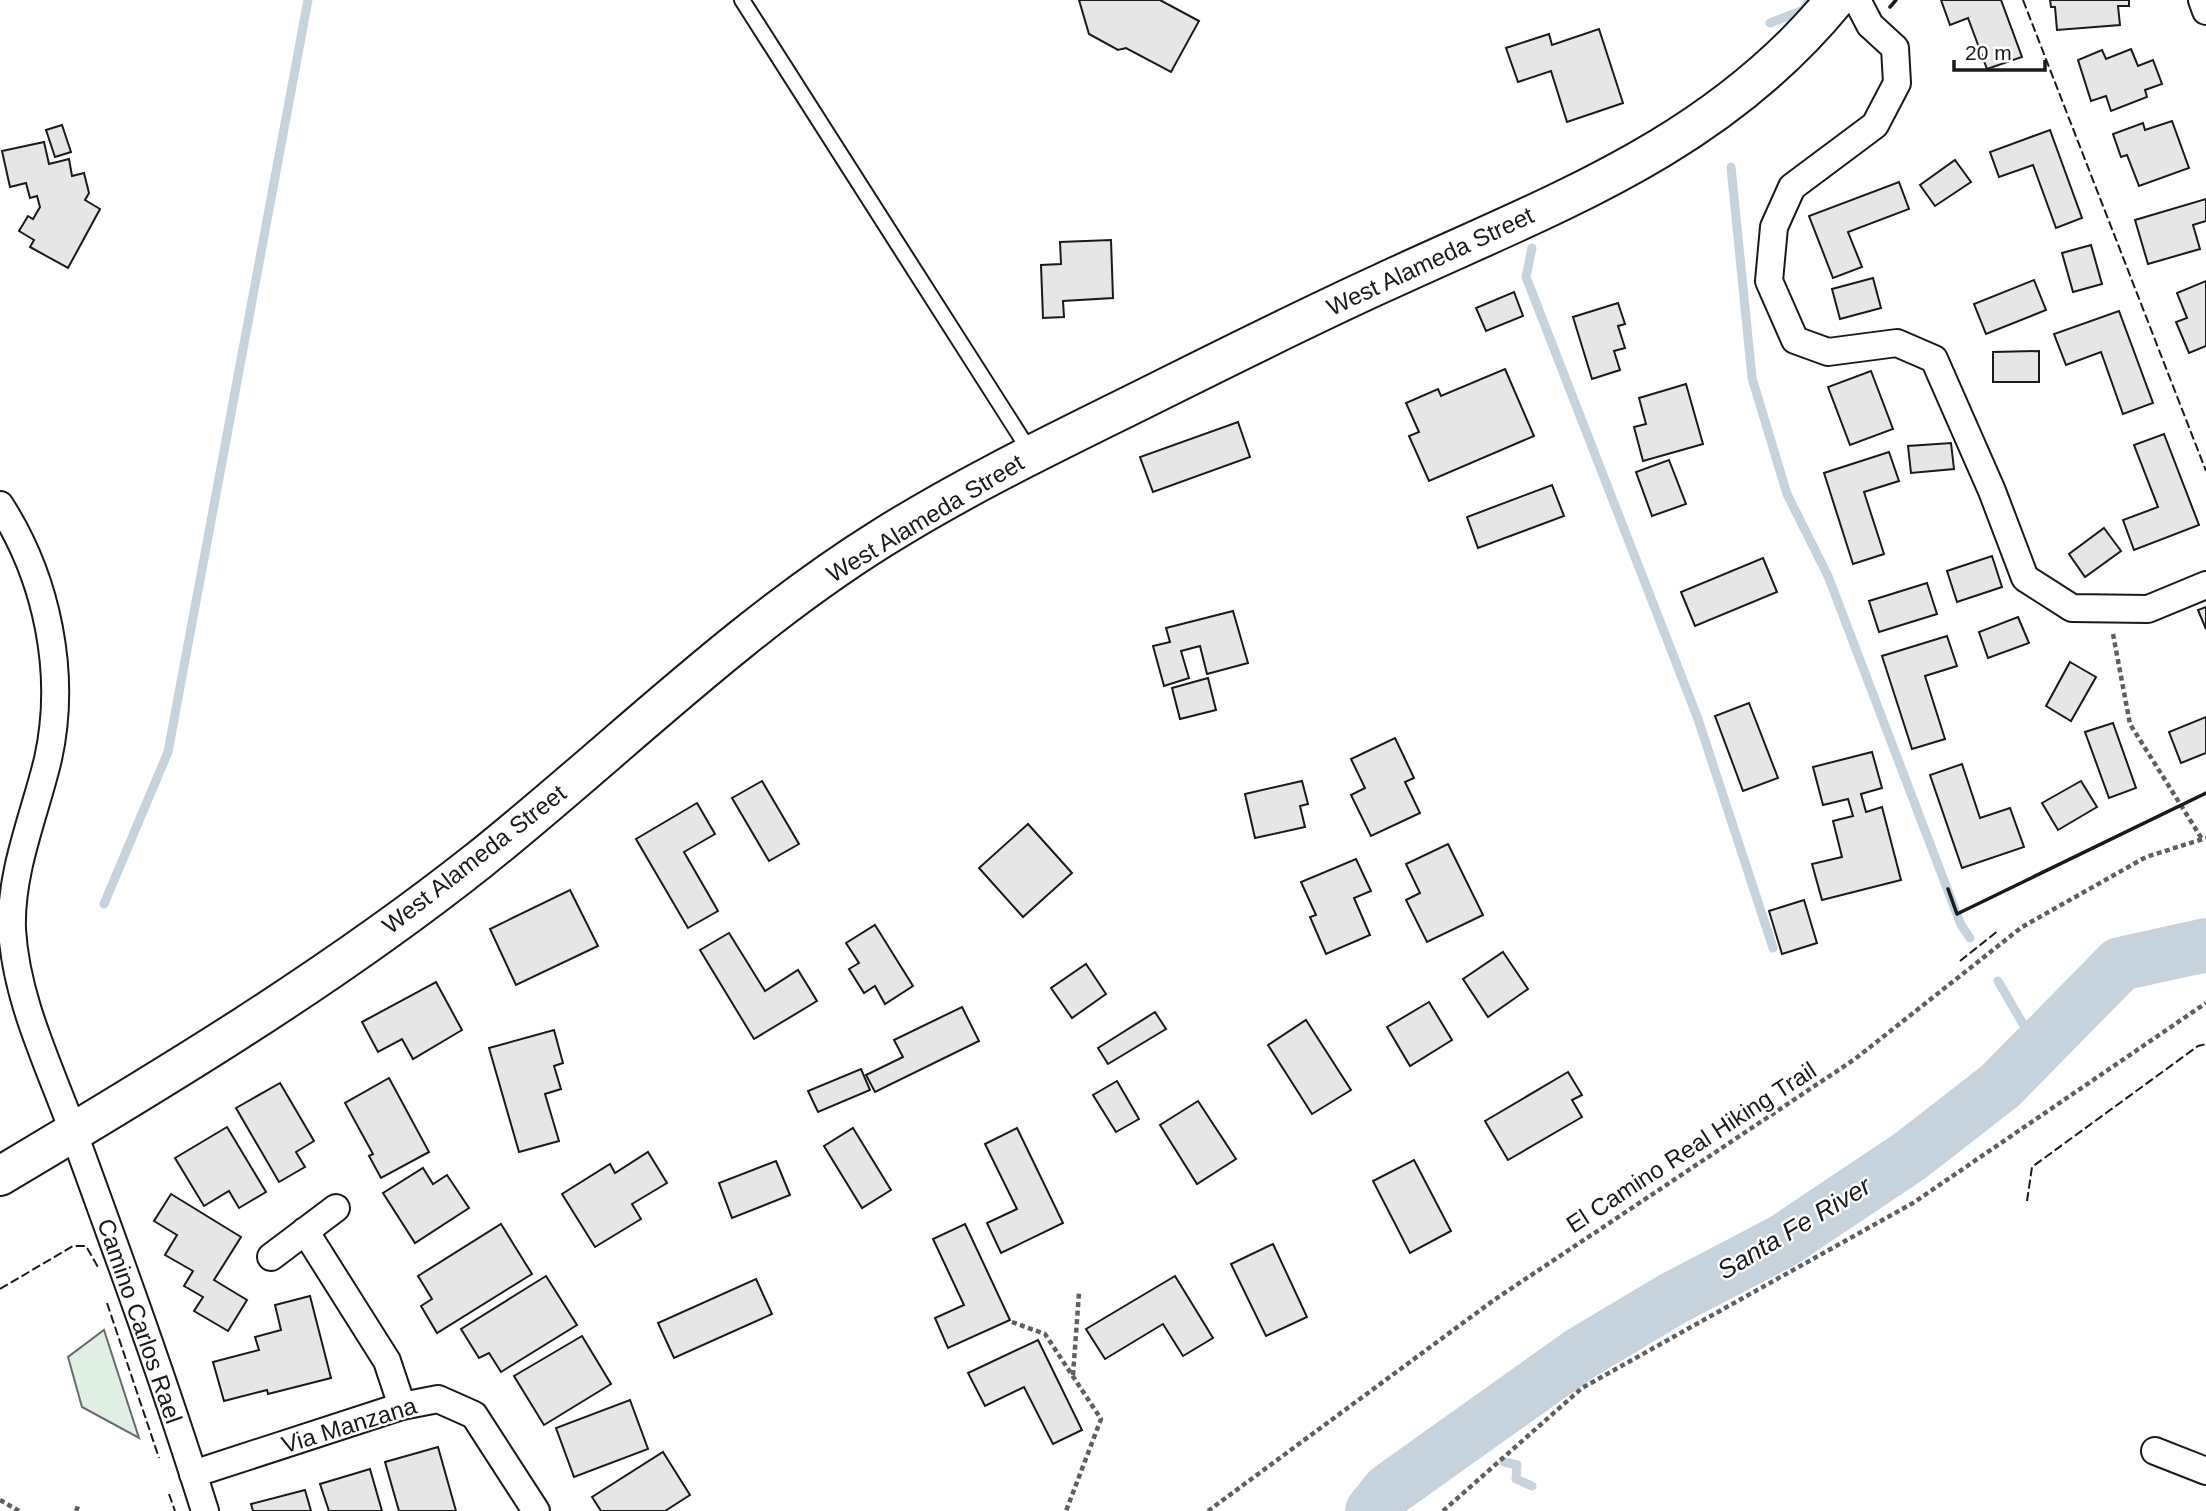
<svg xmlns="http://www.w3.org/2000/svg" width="2206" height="1511" viewBox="0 0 2206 1511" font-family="Arial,sans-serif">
	<rect width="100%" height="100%" fill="#fff"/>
	<polygon fill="#e0efe3" stroke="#6a6a6a" stroke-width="2" points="104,1330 139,1438 82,1407 68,1357"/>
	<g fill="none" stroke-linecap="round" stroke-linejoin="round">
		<g stroke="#c6d2dc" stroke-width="9">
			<polyline points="1770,23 1804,10 1809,0"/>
			<polyline points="1731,167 1752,378 1787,494 1828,576 1961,925 1970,938"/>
			<polyline points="1532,248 1526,277 1698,719 1773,948"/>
			<polyline points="104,904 168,752 308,0"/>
			<polyline points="1998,981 2037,1048"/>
			<polyline points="1504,1462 1517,1465 1516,1479 1532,1486"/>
		</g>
		<polyline stroke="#c6d2dc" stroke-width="54" points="1372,1511 1389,1490 1580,1354 1672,1299 1783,1241 1910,1156 2000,1086 2120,964 2206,945"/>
	</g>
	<g fill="#e6e6e6" stroke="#1a1a1a" stroke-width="2">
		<polygon points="1079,0 1160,0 1199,21 1171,72 1126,48 1118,50 1089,34"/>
		<polygon points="1941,0 2001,0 2022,57 1987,69 1968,18 1950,25"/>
		<polygon points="2050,0 2129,0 2129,6 2118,6 2120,25 2057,30 2055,7 2051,7"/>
		<polygon points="1599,29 1623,103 1567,122 1551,71 1518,82 1506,48 1549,34 1552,45"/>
		<polygon points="2131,49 2138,66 2153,60 2162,84 2145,90 2147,97 2111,111 2106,96 2091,101 2078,60 2102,50 2106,59"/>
		<polygon points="2172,121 2189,168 2139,186 2127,155 2121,157 2113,134 2143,123 2145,130"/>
		<polygon points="62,125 71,152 55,157 46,130"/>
		<polygon points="2050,130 2082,218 2056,228 2033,165 1999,177 1990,152"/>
		<polygon points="44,142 49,164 69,159 72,176 84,173 89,193 85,200 100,209 68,268 30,247 34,240 19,231 28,216 33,219 40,207 37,196 30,198 26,183 10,187 2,151"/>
		<polygon points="1955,160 1971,182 1935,206 1920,185"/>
		<polygon points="1899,182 1909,209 1848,232 1862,267 1833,278 1809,216"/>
		<polygon points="2206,199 2206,221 2193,225 2200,249 2148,264 2135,220"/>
		<polygon points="1111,240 1113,298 1063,301 1064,317 1043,318 1041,265 1061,264 1060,242"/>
		<polygon points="2091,245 2102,284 2073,292 2062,253"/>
		<polygon points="1873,278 1881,308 1840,319 1832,289"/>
		<polygon points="2034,280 2046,310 1986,334 1974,304"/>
		<polygon points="2206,281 2206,346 2189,353 2176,322 2187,318 2177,293"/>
		<polygon points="1514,292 1523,316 1486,331 1476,308"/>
		<polygon points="1618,303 1625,324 1618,326 1625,348 1614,351 1620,370 1592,379 1573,317"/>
		<polygon points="2119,311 2153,403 2123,414 2101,352 2066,365 2054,334"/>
		<polygon points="2039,351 2039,382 1993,382 1993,352"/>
		<polygon points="1505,369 1534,436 1429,481 1409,436 1419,432 1406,403 1438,389 1441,396"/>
		<polygon points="1871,371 1893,429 1850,445 1828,387"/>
		<polygon points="1686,384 1703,444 1643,461 1634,427 1646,424 1639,398"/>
		<polygon points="1238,422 1250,457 1153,492 1140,457"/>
		<polygon points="2164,434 2199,525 2134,550 2123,520 2158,507 2134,445"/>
		<polygon points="1951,443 1954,469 1911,473 1908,446"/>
		<polygon points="1889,452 1899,481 1864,492 1884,554 1853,564 1824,473"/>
		<polygon points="1669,460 1686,504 1652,516 1636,472"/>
		<polygon points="1552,485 1564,516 1478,548 1467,517"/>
		<polygon points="2104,528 2121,551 2085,577 2069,554"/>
		<polygon points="1992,556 2002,587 1957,602 1947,571"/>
		<polygon points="1763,558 1777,592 1695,626 1681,592"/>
		<polygon points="1927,583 1937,614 1879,632 1869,601"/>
		<polygon points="2206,607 2206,629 2198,610"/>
		<polygon points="1233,611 1248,663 1207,674 1200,646 1181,651 1189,678 1164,686 1153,646 1170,642 1166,628"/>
		<polygon points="2018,617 2029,643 1988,658 1979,632"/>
		<polygon points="1947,636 1957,666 1925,676 1945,739 1912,749 1882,656"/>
		<polygon points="2070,662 2096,677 2071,721 2046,706"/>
		<polygon points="1208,678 1216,710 1180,719 1172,688"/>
		<polygon points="1749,703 1778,778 1743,791 1715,716"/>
		<polygon points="2206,717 2206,753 2181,763 2169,732"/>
		<polygon points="2113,723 2136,788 2109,798 2085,732"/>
		<polygon points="1395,738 1414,778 1405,782 1420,813 1371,836 1351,795 1365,788 1351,759"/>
		<polygon points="1872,752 1882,788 1861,794 1866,812 1882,807 1901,880 1822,900 1812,864 1842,857 1833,821 1853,816 1848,799 1823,805 1813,767"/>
		<polygon points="1962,764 1980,818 2010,808 2024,847 1962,868 1930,775"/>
		<polygon points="762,781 799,844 769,861 732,798"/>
		<polygon points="1302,781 1308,804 1300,806 1305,827 1255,838 1245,794"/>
		<polygon points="2081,781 2097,807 2058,830 2042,803"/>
		<polygon points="697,803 715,834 684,852 718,911 688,928 636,839"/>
		<polygon points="1028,824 1072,873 1023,917 979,868"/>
		<polygon points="1448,844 1483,915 1427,942 1406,900 1420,893 1406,864"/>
		<polygon points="1356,859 1371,891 1354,898 1370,935 1326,954 1310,917 1316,915 1301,882"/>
		<polygon points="570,890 598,946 516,985 490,929"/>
		<polygon points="1804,900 1817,943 1782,954 1769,911"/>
		<polygon points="875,925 913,986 885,1004 875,986 864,993 849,969 859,963 846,943"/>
		<polygon points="729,933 765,991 798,970 817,1001 754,1039 700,950"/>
		<polygon points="1503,952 1528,989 1488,1017 1463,979"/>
		<polygon points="1086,964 1106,994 1072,1018 1051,988"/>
		<polygon points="436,982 462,1030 413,1059 402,1039 378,1052 362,1022"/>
		<polygon points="1429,1002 1452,1040 1410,1066 1387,1027"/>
		<polygon points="962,1007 979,1041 875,1092 866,1075 903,1057 894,1040"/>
		<polygon points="1155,1012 1166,1029 1108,1064 1098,1048"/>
		<polygon points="1306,1020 1351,1090 1312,1114 1268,1045"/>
		<polygon points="554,1030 563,1063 554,1066 561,1089 545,1094 559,1141 519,1152 489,1048"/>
		<polygon points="861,1069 870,1090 818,1112 808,1091"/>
		<polygon points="1568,1072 1582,1095 1572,1100 1582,1117 1508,1160 1485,1121"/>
		<polygon points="389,1078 429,1152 381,1178 369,1156 373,1154 345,1103"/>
		<polygon points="1117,1081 1139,1119 1116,1132 1093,1095"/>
		<polygon points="280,1083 314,1141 296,1152 305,1167 279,1182 236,1108"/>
		<polygon points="1198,1101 1236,1159 1197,1184 1160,1125"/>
		<polygon points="227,1127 266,1192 239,1208 229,1191 204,1206 175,1158"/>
		<polygon points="853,1128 891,1190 862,1208 824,1146"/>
		<polygon points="1017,1128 1063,1223 1001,1253 987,1223 1017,1209 985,1144"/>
		<polygon points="648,1152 667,1183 632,1204 641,1219 595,1247 562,1194 610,1164 615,1173"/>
		<polygon points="1414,1160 1451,1231 1410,1253 1373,1181"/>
		<polygon points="776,1161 790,1195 732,1218 719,1183"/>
		<polygon points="423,1168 433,1184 447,1175 469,1208 415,1243 383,1193"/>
		<polygon points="171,1194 241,1237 214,1280 247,1300 228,1331 194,1311 203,1297 184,1286 193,1271 165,1255 177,1235 154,1221"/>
		<polygon points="501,1224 532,1274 437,1333 421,1306 432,1299 418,1276"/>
		<polygon points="965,1224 1010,1320 948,1348 935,1318 964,1305 933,1239"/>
		<polygon points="1273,1244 1307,1317 1266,1336 1231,1264"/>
		<polygon points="546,1276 577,1325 501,1372 489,1353 479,1358 461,1329"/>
		<polygon points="1175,1276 1213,1338 1183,1356 1163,1324 1105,1359 1086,1329"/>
		<polygon points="756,1279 772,1314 674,1358 658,1323"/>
		<polygon points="310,1296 331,1378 268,1394 267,1390 224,1401 213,1362 259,1350 255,1337 281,1330 275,1305"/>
		<polygon points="582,1336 611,1384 544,1425 514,1376"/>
		<polygon points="1038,1340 1082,1430 1053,1444 1024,1387 985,1406 968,1373"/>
		<polygon points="630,1400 648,1449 574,1477 556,1428"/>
		<polygon points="438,1447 456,1511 399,1511 385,1462"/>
		<polygon points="663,1452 690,1495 665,1511 601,1511 592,1497"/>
		<polygon points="370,1469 382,1511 329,1511 320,1484"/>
		<polygon points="305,1490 311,1511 253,1511 251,1504"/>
	</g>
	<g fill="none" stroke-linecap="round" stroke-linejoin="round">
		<g stroke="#1a1a1a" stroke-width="18">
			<polyline id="lane" points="742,0 1031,453"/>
		</g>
		<g stroke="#1a1a1a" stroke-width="30">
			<g id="street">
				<polyline points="1857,0 1870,25 1895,48 1897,83 1875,125 1792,187 1774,227 1769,281 1795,340 1828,352 1897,343 1934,359 1992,491 2025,578 2072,608 2148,609 2206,585"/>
				<polyline points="2202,0 2206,11"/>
				<path d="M 0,505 C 47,578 67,673 48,759 C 35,814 10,871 12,929 C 16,1000 49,1065 73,1131 C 119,1257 165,1383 205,1511"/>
				<polyline points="305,1231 387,1361 402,1406"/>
				<polyline points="271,1257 336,1208"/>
				<polyline points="2155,1451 2206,1471"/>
				<polyline points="193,1474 402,1406 438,1399 474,1415 536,1511"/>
			</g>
		</g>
		<g stroke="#1a1a1a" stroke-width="42">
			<path id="secondary" d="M 0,1176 C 163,1079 329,979 478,861 C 612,754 736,629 882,538 C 957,491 1036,452 1115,413 C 1204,369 1292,324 1382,283 C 1550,205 1714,148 1835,0"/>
		</g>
		<g stroke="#5f5f5f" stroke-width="4.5" stroke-dasharray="5 3.5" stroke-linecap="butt">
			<polyline points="2113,634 2130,724 2202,839"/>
			<polyline points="1012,1322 1045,1334 1101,1419 1066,1511"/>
			<polyline points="1073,1375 1079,1293"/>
			<polyline points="0,1500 19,1511"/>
			<polyline points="76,1511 79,1504"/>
			<polyline points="1208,1511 1494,1300 1855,1059 2022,927 2146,857 2206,838"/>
			<polyline points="1443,1511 1582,1388 1913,1203 2206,1003"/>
		</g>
		<use href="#lane" stroke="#fff" stroke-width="14"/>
		<use href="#street" stroke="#fff" stroke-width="26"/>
		<use href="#secondary" stroke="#fff" stroke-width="38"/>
		<g stroke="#1a1a1a" stroke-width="2" stroke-dasharray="9 3.5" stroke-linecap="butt">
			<polyline points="2023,0 2206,471"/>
			<polyline points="1960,961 1999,930"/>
			<polyline points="2027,1201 2032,1167 2198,1046 2206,1044"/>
			<polyline points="0,1289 73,1246 86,1246 99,1269"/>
			<polyline points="107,1303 159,1458"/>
			<polyline points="169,1494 175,1511"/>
		</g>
		<g stroke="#1a1a1a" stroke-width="3.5">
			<polyline points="1890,7 1896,0"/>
			<polyline points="1948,889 1957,914 2206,793"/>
		</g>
	</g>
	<g text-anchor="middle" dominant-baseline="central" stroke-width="5" stroke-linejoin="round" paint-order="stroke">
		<g font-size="24" fill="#1a1a1a" stroke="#fff">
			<text transform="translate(1430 261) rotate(-25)">West Alameda Street</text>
			<text transform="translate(925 518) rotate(-31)">West Alameda Street</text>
			<text transform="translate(474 859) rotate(-38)">West Alameda Street</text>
			<text transform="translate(1691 1147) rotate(-33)">El Camino Real Hiking Trail</text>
			<text transform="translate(140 1321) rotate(71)">Camino Carlos Rael</text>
			<text transform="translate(349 1425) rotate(-17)">Via Manzana</text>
		</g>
		<g font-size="26" font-style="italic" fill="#1a1a1a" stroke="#fff">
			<text transform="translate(1794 1228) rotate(-31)">Santa Fe River</text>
		</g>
	</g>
	<path d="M1954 60v10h91v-10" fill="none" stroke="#1a1a1a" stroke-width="3.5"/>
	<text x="1965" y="60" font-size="21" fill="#1a1a1a" stroke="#ffffff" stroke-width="5" paint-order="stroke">20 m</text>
</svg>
